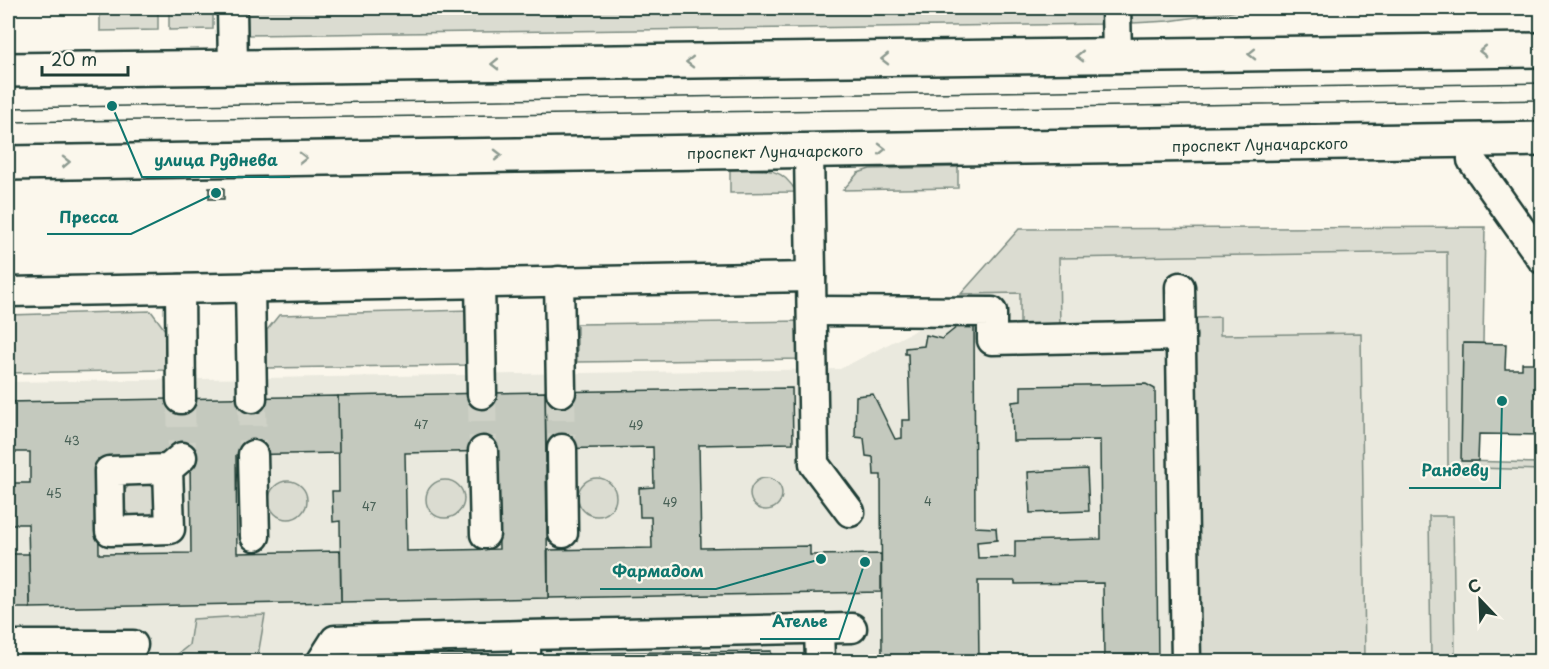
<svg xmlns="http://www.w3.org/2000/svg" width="1549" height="669" viewBox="0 0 1549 669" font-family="'Playpen Sans',sans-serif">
	<rect width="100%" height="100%" fill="#fbf7ec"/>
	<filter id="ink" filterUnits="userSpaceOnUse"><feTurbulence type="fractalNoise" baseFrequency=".0167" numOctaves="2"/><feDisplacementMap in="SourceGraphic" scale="12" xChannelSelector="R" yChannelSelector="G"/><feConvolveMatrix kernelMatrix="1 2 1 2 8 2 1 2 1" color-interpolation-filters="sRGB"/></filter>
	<g filter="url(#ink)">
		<polygon fill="#eae9de" points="1485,227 1483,343 1464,343 1462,461 1541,463 1541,661 8,661 8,382 840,369 947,314 961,294 1019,229"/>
		<g fill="#dbdcd1" stroke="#7d8c82" stroke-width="1.5">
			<polygon points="322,8 1106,8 1104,24 248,35 247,9"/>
			<polygon points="1130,8 1258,8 1169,21 1133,23"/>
			<polygon points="213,9 213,29 169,30 169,10"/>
			<polygon points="158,10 158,30 100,31 100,11"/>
			<polygon points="958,167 958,188 843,190 858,173 870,169"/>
			<path d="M 730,170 C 757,170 781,163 796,192 L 730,193 Z"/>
			<polygon points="1485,227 1483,343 1464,343 1462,461 1541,463 1541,470 1448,467 1447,252 1059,258 1060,329 1020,330 1020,293 961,294 1019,229"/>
			<polygon points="471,310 471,365 267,368 267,330 279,315"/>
			<polygon points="151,311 165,330 165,370 8,373 8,315"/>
			<polygon points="1220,317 1220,335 1361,333 1365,661 1193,661 1191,321 1197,318"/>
			<polygon points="803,321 803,359 577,362 577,324"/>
			<circle cx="766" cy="494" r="16"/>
			<circle cx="597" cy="497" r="19"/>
			<circle cx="445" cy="499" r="19"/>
			<circle cx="288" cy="500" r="19"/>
			<circle cx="140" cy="500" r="18"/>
			<polygon points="1429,516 1453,516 1455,661 1431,661"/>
			<polygon points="265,615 257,661 174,661 173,658 189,645 193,619"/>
		</g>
		<g fill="#c4c9be" stroke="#1f3d34" stroke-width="1.5" fill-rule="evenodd">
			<rect x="209" y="188" width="15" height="11"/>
			<path d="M 967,319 L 974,320 L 975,527 L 996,528 L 997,540 L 977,542 L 978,558 L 1015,557 L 1015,541 L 1101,539 L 1100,440 L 1013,441 L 1012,402 L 1021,401 L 1021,386 L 1146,384 L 1155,389 L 1158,662 L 871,662 L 871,660 L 882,659 L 881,475 L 874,475 L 873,457 L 866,456 L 864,438 L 855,437 L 856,396 L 873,394 L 895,439 L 902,438 L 902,420 L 910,420 L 908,354 L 905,354 L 905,348 L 924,346 L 926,335 L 942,339 ZM 978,581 L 1015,581 L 1015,584 L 1103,583 L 1104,659 L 979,660 Z"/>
			<polygon points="1463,343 1506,344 1505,369 1522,369 1522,363 1542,363 1542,435 1479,434 1478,461 1461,461"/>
			<polygon points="792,388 793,443 699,445 701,548 810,546 810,555 881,554 881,592 548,598 548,550 652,548 651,517 640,517 639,488 654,487 653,447 546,449 545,392"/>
			<path d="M 545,392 L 548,598 L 341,602 L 340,521 L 333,522 L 332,491 L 339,491 L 338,396 ZM 497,451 L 499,549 L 407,551 L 405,453 Z"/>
			<path d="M 338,396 L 339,453 L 236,455 L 237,553 L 340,551 L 341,602 L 30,608 L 28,524 L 10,524 L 10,483 L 30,483 L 30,452 L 8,452 L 8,402 ZM 190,457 L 191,553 L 99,554 L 98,459 Z"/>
			<polygon points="1087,469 1089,511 1030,513 1028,472"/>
			<polygon points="8,554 29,554 30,608 8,608"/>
			<polygon points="771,651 771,662 574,662 574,653"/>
			<rect x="408" y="657" width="77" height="5"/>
		</g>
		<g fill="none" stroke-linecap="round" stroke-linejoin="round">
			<g stroke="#cfd2c7" stroke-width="28" stroke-dasharray="28 14" stroke-linecap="butt">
				<polyline points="561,392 562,449"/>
				<polyline points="482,394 483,451"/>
				<polyline points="252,398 253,455"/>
				<polyline points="181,399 182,457"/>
			</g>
			<g stroke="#1f3d34" stroke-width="33">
				<g id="minor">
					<polyline points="232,8 233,68"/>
					<polyline points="1116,8 1117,56"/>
					<polyline points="1472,140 1472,160 1542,259"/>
					<polyline points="809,151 814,464 850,512"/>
					<polyline points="559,281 561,392"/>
					<polyline points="480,283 482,394"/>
					<polyline points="250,287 252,398"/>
					<polyline points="1180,287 1186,662"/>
					<polyline points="180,289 181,399"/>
					<polyline points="8,292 811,277"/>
					<polyline points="812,311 992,312 992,340 1181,336"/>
					<polyline points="562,449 563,533"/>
					<polyline points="483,451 485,534"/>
					<polyline points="253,455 255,536"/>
					<polyline points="168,469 170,529 110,531 109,471 168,469 182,457"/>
					<polyline points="819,629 820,662"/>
					<polyline points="526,635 852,628"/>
					<polyline points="8,645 133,645"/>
					<polyline points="321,662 335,640 526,635 526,662"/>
				</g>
			</g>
			<g stroke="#1f3d34" stroke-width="38">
				<g id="major">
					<polyline points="8,70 1542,50"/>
					<polyline points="8,163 1542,139"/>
				</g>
			</g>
			<use href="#minor" stroke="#fbf7ec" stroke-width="28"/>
			<use href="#major" stroke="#fbf7ec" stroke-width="33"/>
			<g stroke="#1f3d34" stroke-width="1.5">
				<polyline points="8,108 1542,83"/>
				<polyline points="8,122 1542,100"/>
			</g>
		</g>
		<defs><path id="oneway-chevron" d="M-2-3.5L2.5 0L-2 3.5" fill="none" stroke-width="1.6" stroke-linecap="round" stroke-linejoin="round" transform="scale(1.5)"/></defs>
		<g stroke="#8d9a90">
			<use href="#oneway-chevron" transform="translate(1483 51) rotate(179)"/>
			<use href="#oneway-chevron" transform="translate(1252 54) rotate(179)"/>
			<use href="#oneway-chevron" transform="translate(1080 56) rotate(179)"/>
			<use href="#oneway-chevron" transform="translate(885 59) rotate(179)"/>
			<use href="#oneway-chevron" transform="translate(690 62) rotate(179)"/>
			<use href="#oneway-chevron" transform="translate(495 64) rotate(179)"/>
			<use href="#oneway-chevron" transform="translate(882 149) rotate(-1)"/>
			<use href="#oneway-chevron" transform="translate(498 155) rotate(-1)"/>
			<use href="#oneway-chevron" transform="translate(303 158) rotate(-1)"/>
			<use href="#oneway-chevron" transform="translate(66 162) rotate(-1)"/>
		</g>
	</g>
	<g text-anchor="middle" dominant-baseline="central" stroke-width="4.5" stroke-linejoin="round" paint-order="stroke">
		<g font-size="12" fill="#486056">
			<text x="421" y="424">47</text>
			<text x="636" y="425">49</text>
			<text x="72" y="440">43</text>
			<text x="54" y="493">45</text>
			<text x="928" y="501">4</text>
			<text x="670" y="502">49</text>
			<text x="369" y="506">47</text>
		</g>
		<g font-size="15" fill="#1f3d34" stroke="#fbf7ec">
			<text transform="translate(1260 144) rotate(-1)">проспект Луначарского</text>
			<text transform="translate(775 151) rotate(-1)">проспект Луначарского</text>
		</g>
	</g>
	<path fill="none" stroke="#0f766e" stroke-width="2" d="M112 106L142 177H290M216 193L131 234H47M1502 401L1500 488H1409M821 559L716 589H600M865 562L839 639H760"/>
	<g fill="#0f766e" stroke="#fbf7ec" stroke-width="2">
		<circle cx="112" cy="106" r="6"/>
		<circle cx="216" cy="193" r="6"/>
		<circle cx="1502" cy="401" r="6"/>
		<circle cx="821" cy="559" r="6"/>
		<circle cx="865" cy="562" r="6"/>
	</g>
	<g font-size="16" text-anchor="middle" font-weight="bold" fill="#0f766e" stroke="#fbf7ec" stroke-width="4.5" stroke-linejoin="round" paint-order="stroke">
		<text x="216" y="166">улица Руднева</text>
		<text x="89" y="223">Пресса</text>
		<text x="1455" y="476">Рандеву</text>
		<text x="658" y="577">Фармадом</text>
		<text x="800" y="627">Ателье</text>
	</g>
	<rect width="1549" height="669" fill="none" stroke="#fbf7ec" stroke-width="30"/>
	<rect x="15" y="15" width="1519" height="639" fill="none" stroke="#1f3d34" stroke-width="2" filter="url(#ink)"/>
	<g transform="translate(1480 600) rotate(337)" stroke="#fbf7ec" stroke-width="4.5" paint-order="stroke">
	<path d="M0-4.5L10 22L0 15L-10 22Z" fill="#1f3d34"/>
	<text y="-9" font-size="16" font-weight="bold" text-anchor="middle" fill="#1f3d34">С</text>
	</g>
	<path d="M42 66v9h86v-9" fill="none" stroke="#1f3d34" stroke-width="3"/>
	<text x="51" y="66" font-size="18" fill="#1f3d34" stroke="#fbf7ec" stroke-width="4.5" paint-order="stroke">20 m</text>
</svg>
